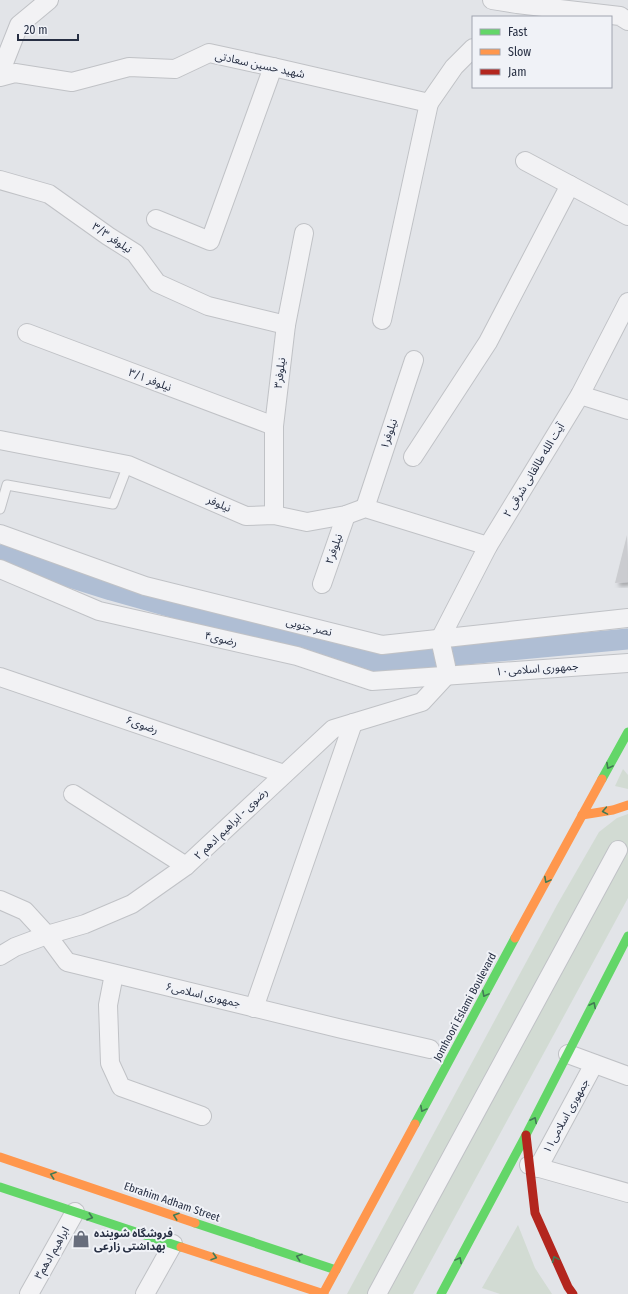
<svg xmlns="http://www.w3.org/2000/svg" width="628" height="1294" viewBox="0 0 628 1294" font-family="'Fira Sans Condensed','Noto Sans Arabic',sans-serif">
	<defs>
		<filter id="shadow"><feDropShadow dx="3.5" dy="3.5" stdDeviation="2" flood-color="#0004"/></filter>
	</defs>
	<rect width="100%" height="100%" fill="#e2e4e8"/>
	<g fill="#d2dbd3">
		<polygon points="623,769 628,775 628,789 615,786"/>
		<polygon points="628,814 628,898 413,1294 347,1294 557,905 599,832 617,818"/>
		<polygon points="518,1225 535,1268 552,1294 500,1294 482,1288"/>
	</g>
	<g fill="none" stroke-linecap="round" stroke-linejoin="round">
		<polyline stroke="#afbed4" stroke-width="21" points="0,555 111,590 372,663 628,639"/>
	</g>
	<polygon fill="#cbccd0" filter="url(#shadow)" points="627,535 628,582 615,583"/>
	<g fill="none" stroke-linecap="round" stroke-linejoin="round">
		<g stroke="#c0c2c6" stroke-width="11">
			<polyline id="lane" points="0,509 7,485 113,504 128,465"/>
		</g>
		<g stroke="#c0c2c6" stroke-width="20">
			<g id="street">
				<polyline points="492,0 517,4 620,16 628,21"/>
				<polyline points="0,73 19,25 49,0"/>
				<polyline points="0,77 15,73 72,82 129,67 175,69 209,53 273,67 429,103 454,67 473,48"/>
				<polyline points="525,161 628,216"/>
				<polyline points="0,180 49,194 108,236 135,253 157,283 208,306 286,325"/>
				<polyline points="156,219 210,241 273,67"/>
				<polyline points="382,320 429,103"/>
				<polyline points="27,333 274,426"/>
				<polyline points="580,395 628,410"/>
				<polyline points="0,440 128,465 246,516 274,515 307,522 346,515 365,508 488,546"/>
				<polyline points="413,457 488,342 570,185"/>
				<polyline points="365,508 414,360"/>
				<polyline points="274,515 274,426 286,325 304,233"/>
				<polyline points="0,534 145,586 382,645 628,618"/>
				<polyline points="0,569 99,611 297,656 372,681 628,663"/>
				<polyline points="322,584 346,515"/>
				<polyline points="440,639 488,546 580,395 628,302"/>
				<polyline points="440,639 446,666 447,675"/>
				<polyline points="0,677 284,774"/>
				<polyline points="73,794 186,866"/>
				<polyline points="0,900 25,911 47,935 67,962 342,1029 430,1049"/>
				<polyline points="0,956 15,947 47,935 85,924 132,904 186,866 333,729 422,702 447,675"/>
				<polyline points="114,974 108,1005 110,1063 121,1087 202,1116"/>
				<polyline points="254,1008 353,723"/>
				<polyline points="568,1054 628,1076"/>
				<polyline points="529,1165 628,1193"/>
				<polyline points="538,1168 594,1064"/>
				<polyline points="29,1294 75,1212"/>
				<polyline points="145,1294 173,1244"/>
				<polyline points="377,1294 618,850"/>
			</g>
		</g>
		<use href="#lane" stroke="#f2f2f4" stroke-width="9"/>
		<use href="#street" stroke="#f2f2f4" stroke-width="18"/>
		<g stroke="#63d668" stroke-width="9">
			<polyline points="602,779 628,732"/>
			<polyline points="415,1124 515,938"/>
			<polyline points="0,1187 181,1247"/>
			<polyline points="195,1223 336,1270"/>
			<polyline points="441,1294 526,1135 628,936"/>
		</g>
		<g stroke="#ff974d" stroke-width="9">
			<polyline points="582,815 613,810 628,805"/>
			<polyline points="515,938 602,779"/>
			<polyline points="0,1157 195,1223"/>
			<polyline points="181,1247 324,1294"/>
			<polyline points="323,1294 415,1124"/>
		</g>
		<polyline stroke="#b3261e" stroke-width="9" points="526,1135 535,1213 568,1287 573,1294"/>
	</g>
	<defs><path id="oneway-chevron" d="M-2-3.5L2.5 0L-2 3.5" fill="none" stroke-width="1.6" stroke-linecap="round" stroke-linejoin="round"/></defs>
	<g stroke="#427a54">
		<use href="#oneway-chevron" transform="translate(609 766) rotate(119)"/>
		<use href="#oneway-chevron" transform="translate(605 811) rotate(170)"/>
		<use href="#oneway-chevron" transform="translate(547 880) rotate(118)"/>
		<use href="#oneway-chevron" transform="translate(485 994) rotate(118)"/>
		<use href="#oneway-chevron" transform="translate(593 1005) rotate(-63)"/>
		<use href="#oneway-chevron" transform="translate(423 1109) rotate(118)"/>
		<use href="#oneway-chevron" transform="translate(534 1120) rotate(-63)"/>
		<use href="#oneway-chevron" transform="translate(53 1175) rotate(-161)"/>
		<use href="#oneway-chevron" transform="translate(176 1216) rotate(-161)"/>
		<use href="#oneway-chevron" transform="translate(90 1217) rotate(18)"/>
		<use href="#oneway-chevron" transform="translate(214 1257) rotate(18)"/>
		<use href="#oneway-chevron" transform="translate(299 1257) rotate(-161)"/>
		<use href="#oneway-chevron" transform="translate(555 1259) rotate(-114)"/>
		<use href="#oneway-chevron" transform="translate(459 1260) rotate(-62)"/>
	</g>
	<defs>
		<g id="shop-bare" transform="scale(1.38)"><path d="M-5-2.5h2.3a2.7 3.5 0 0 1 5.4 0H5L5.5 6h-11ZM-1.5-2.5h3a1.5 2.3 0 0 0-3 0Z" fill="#686e7d" stroke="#f0f2f7" stroke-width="2.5" paint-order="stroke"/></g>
	</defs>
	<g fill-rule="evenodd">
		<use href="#shop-bare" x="81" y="1239"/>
	</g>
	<g text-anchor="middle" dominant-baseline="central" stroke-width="4" stroke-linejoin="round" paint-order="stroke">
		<g font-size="11" fill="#272f43" stroke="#f0f2f7">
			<text transform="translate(260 65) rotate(12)">شهید حسین سعادتی</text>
			<text transform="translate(112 238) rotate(34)">نیلوفر ۳/۳</text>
			<text transform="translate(280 373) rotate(-83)">نیلوفر۳</text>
			<text transform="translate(150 380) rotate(21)">نیلوفر ۳/۱</text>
			<text transform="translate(389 434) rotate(-71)">نیلوفر۱</text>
			<text transform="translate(534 470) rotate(-59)">آیت الله طالقانی شرقی ۲</text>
			<text transform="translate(219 504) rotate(23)">نیلوفر</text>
			<text transform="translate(334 549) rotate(-71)">نیلوفر۲</text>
			<text transform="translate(309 627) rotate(14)">نصر جنوبی</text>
			<text transform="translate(221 639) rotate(13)">رضوی۴</text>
			<text transform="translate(537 669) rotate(-4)">جمهوری اسلامی۱۰</text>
			<text transform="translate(142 725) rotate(19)">رضوی۶</text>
			<text transform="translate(231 824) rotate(-44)">رضوی - ابراهیم ادهم ۲</text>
			<text transform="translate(203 995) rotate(13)">جمهوری اسلامی۶</text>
			<text transform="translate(465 1007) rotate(-62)">Jomhoori Eslami Boulevard</text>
			<text transform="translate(566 1116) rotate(-61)">جمهوری اسلامی۱۱</text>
			<text transform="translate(172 1202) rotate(19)">Ebrahim Adham Street</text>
			<text transform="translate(52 1253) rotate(-60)">ابراهیم ادهم۳</text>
		</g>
		<g font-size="11" font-weight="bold" fill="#272f43" stroke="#f0f2f7" text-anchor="start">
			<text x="94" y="1233">فروشگاه شوینده<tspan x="94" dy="13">بهداشتی زارعی</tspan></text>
		</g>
	</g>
	<rect x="472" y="16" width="140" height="72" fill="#f0f2f7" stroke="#a0a4af"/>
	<rect x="480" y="29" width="20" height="6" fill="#63d668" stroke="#a0a4af"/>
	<text x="508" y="36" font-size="12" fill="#272f43">Fast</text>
	<rect x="480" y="49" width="20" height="6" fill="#ff974d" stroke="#a0a4af"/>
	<text x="508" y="56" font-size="12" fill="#272f43">Slow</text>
	<rect x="480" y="69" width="20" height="6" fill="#b3261e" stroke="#a0a4af"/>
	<text x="508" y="76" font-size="12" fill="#272f43">Jam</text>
	<path d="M18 34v6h60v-6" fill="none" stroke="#272f43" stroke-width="2"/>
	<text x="24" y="34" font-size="12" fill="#272f43" stroke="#f0f2f7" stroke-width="3" paint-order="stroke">20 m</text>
</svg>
